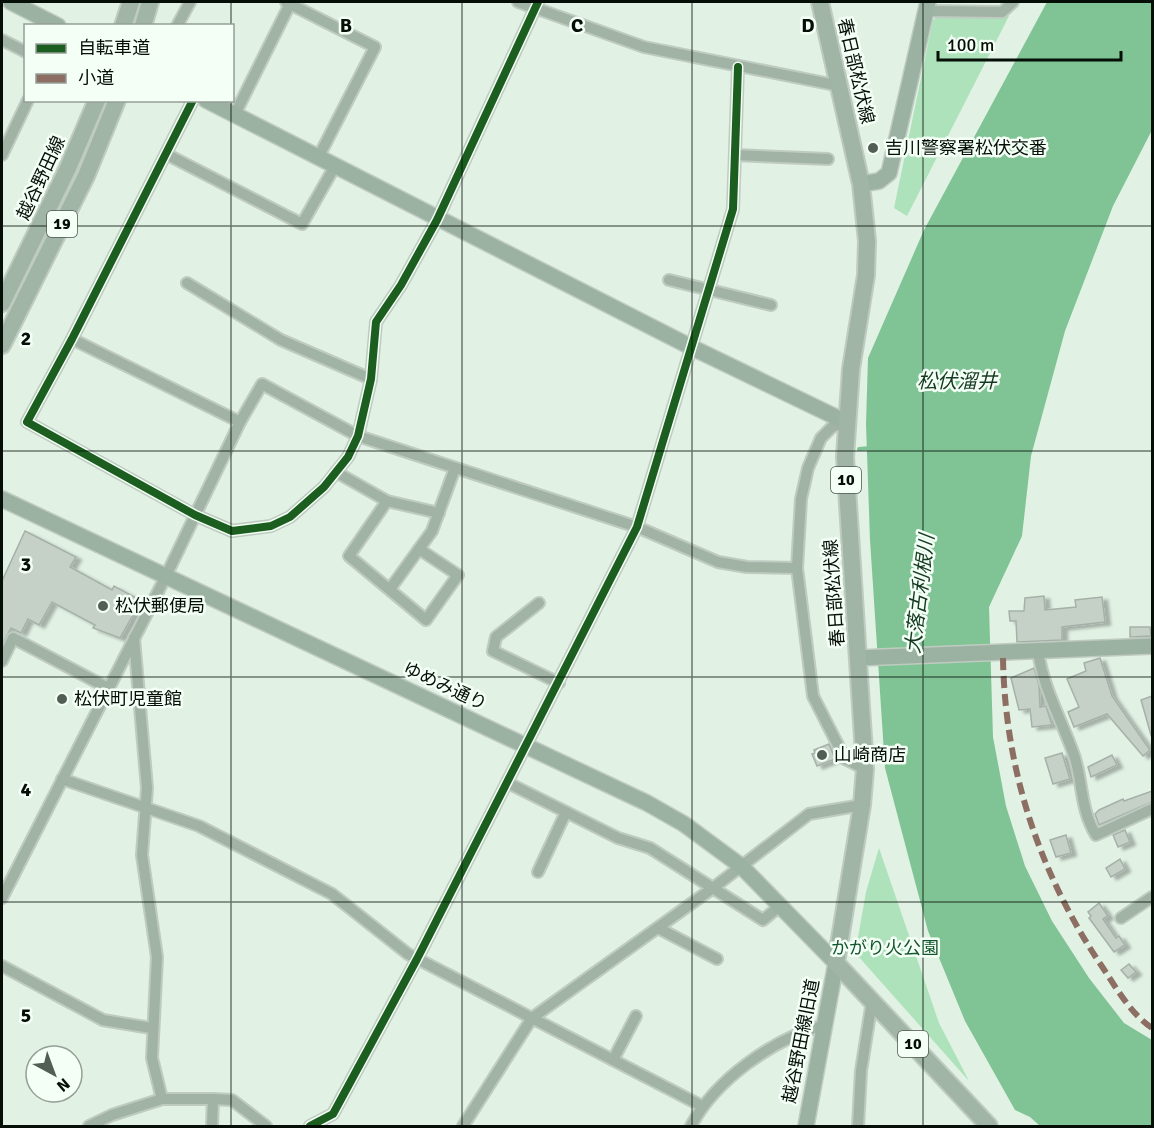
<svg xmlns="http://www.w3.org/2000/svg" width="1154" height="1128" viewBox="0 0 1154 1128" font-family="Signika,'Noto Sans JP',sans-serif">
	<defs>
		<filter id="shadow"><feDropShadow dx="5.5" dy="3" stdDeviation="1.5" flood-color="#0004"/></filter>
	</defs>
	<rect width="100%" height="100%" fill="#e1f1e4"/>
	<g fill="#ade2bb">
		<polygon points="939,16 1009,16 907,216 894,208 933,20"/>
		<polygon points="879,848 939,1023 969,1081 858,956 856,949 866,892"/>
	</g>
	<polygon fill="#80c495" points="1047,2 1152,2 1152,130 1113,206 1065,331 1031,456 1022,536 989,607 993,737 1006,806 1025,866 1052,921 1089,978 1124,1023 1152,1040 1152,1126 1040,1126 1030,1117 1015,1110 965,1021 928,931 885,768 870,540 866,424 868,358 924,230"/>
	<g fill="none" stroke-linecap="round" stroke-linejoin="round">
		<polyline stroke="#80c495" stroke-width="4" points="859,449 870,448"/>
	</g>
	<g fill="#c5d1c7" stroke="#a5b1a8" stroke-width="1.5" filter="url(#shadow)">
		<polygon points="25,531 76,557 70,567 112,590 114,586 138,599 136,603 139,604 120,638 93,628 95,625 52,602 39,625 28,619 21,633 11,628 2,645 2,581"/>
		<polygon points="1044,596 1045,610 1076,607 1075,600 1102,597 1105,622 1062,627 1062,640 1017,642 1016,621 1010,621 1009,611 1024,611 1025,598"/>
		<polygon points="1130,627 1150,627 1151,636 1130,637"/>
		<polygon points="1100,658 1112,696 1150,750 1143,756 1107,714 1074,727 1068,712 1079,707 1067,679 1086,671 1084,663"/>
		<polygon points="1034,668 1039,685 1040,707 1046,706 1052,725 1032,727 1030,709 1019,710 1011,678"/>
		<polygon points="1152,696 1152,734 1151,735 1141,700"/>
		<polygon points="829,744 835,759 817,766 812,754 815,753 814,750"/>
		<polygon points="1062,753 1070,779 1053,784 1045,758"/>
		<polygon points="1112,755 1117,765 1091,777 1088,767"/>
		<polygon points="1152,791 1152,802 1099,825 1095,814 1099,810 1123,799 1124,801"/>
		<polygon points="1125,830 1130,842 1118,847 1113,835"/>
		<polygon points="1066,835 1071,853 1056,857 1050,840"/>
		<polygon points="1120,859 1125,869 1111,877 1106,868"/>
		<polygon points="1099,903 1108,916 1103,919 1116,938 1119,936 1125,945 1114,952 1089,918 1091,916 1088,912"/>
		<polygon points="1129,964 1136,972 1128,978 1121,970"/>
	</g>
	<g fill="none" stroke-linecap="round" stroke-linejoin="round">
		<g stroke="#bfcbc1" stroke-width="14">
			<g id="street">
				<polyline points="286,2 375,47 318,158"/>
				<polyline points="518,2 644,47 840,86"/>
				<polyline points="926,11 1002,12 1013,2"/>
				<polyline points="177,26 190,2"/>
				<polyline points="2,40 26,52"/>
				<polyline points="193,100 72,339 27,422 195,515 232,531 271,526 290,517 324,487 348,457 358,436 371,379 376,322 401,285 437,220 538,2"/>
				<polyline points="234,116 291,2"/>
				<polyline points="166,154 302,224 335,166"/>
				<polyline points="2,155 28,100"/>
				<polyline points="735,155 828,159"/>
				<polyline points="669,280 771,305"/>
				<polyline points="187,283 281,340 371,379"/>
				<polyline points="72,339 240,422"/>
				<polyline points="846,422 832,427 821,438 808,468 801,499 797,568 813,696 845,759 865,769"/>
				<polyline points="336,472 387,501 439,513"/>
				<polyline points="387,501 349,556 426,620 458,575 419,549"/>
				<polyline points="390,589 432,531 455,468"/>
				<polyline points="539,603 496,637 493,651 559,683"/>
				<polyline points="134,638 147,788 142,855 157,957 152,1058 162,1099"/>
				<path d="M 1038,650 C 1042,686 1062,721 1074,755 C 1083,782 1080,809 1096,835 L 1152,809"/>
				<polyline points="2,661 13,638 108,688"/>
				<polyline points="62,779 199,826 332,894 408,954 702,1106"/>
				<polyline points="508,783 618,838 650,848 763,920 781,905"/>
				<polyline points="538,872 566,812"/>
				<polyline points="2,898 166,576 240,422 262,384 358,436 637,527 718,562 747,567 797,568"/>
				<polyline points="1121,918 1152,897"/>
				<polyline points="658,928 717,959"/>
				<polyline points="2,966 103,1020 151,1028"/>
				<polyline points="613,1060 636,1016"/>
				<polyline points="89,1126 112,1115 162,1099 213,1099 232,1100 266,1126"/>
				<polyline points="212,1126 213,1099"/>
				<polyline points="310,1126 333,1114 417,959 637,527 733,209 738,67"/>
				<polyline points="463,1126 532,1018 713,888 809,814 862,805"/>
				<path d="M 691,1126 C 715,1080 773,1039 824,1025"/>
				<polyline points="858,1126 861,1071 872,1001"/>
			</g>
		</g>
		<g stroke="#bfcbc1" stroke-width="18">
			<g id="secondary">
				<polyline points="11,2 58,26"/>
				<polyline points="206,100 693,348 846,422"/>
				<polyline points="861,184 879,181 889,173 928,2"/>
				<polyline points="2,499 647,803 684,824 741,866 836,963 806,1126"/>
				<polyline points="858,658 1152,646"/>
			</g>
		</g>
		<g stroke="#bfcbc1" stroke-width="20">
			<g id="primary">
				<polyline points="820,2 861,184 867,241 866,275 851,369 845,457 865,769 862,805 836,963 989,1126"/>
				<polyline points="123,26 131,2"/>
				<polyline points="143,26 150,2"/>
				<polyline points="2,303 68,168 97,100"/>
				<polyline points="2,345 86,176 117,100"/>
			</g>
		</g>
		<use href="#street" stroke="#a0b3a5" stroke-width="10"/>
		<use href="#secondary" stroke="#9bb1a2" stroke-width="15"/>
		<use href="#primary" stroke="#a0b5a5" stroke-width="16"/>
		<path stroke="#8d6e63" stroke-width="6" stroke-dasharray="12 6" stroke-linecap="butt" d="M 1003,658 C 1005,771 1040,875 1103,968 C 1117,989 1131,1014 1152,1028"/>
		<g stroke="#f4fff6" stroke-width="11">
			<g id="cycleway">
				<polyline points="193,100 72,339 27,422 195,515 232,531 271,526 290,517 324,487 348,457 358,436 371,379 376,322 401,285 437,220 538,2"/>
				<polyline points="310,1126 333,1114 417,959 637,527 733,209 738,67"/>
			</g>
		</g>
		<use href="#cycleway" stroke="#1b5e20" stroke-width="8"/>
	</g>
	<path fill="none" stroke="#050e07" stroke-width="1.5" stroke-opacity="0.55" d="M 231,2 L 231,26M 462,2 L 462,1126M 692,2 L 692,1126M 923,2 L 923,1126M 231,100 L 231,1126M 2,226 L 1152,226M 2,451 L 1152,451M 2,677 L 1152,677M 2,902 L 1152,902"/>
	<g fill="#525d54" stroke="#f4fff6" stroke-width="2">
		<circle cx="873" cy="148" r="6"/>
		<circle cx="103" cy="606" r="6"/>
		<circle cx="62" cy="699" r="6"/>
		<circle cx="822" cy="755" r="6"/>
	</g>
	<g text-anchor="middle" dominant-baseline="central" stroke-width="5" stroke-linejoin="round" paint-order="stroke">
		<g fill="#f4fff6" stroke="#4d564f" stroke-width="1.5">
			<rect x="47" y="211" width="30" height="26" rx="4.5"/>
			<rect x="831" y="467" width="30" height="26" rx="4.5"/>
			<rect x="898" y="1031" width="30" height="26" rx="4.5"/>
		</g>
		<g font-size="16" font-weight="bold" fill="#050e07">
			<text x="62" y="224">19</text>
			<text x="846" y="480">10</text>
			<text x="913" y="1044">10</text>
		</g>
		<g font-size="18" fill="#050e07" stroke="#f4fff6">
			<text transform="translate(856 71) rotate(77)">春日部松伏線</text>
			<text transform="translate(41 178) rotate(-65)">越谷野田線</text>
			<text transform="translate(834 593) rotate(-94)">春日部松伏線</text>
			<text transform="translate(445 686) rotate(25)">ゆめみ通り</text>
			<text transform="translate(801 1041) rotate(-79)">越谷野田線旧道</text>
		</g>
		<g font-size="18" fill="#050e07" stroke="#f4fff6" text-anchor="start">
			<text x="885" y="148">吉川警察署松伏交番</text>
			<text x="115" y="606">松伏郵便局</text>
			<text x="74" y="699">松伏町児童館</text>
			<text x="834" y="755">山崎商店</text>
		</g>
		<g font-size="18" fill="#13552d" stroke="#f4fff6">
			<text x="885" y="948">かがり火公園</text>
		</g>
		<g font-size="20" font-style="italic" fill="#153a21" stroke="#f4fff6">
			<text x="957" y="381">松伏溜井</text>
			<text transform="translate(920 594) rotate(-83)">大落古利根川</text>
		</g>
	</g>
	<g font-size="20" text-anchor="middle" font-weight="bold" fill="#050e07" stroke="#f4fff6" stroke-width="5" stroke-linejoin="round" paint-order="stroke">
		<text x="346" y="32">B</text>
		<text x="577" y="32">C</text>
		<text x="808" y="32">D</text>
		<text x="26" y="345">2</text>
		<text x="26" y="571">3</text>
		<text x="26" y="796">4</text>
		<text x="26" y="1022">5</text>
	</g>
	<rect width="1154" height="1128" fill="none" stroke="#050e07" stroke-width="6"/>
	<rect x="24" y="24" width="210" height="78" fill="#f4fff6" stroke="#949f96" stroke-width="1.5"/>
	<rect x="36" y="44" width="30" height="9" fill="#1b5e20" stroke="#949f96" stroke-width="1.5"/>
	<text x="78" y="54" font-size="18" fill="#050e07">自転車道</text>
	<rect x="36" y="74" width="30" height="9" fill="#8d6e63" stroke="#949f96" stroke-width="1.5"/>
	<text x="78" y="84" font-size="18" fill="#050e07">小道</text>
	<g transform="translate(54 1074) rotate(139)"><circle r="28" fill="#f4fff6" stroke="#949f96" stroke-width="1.5"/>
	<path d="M0-4.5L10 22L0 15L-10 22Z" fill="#525d54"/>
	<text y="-9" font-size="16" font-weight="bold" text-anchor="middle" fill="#050e07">N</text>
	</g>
	<path d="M938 51v9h183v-9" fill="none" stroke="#050e07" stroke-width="3"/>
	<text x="947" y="51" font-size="18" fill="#050e07" stroke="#f4fff6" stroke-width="4.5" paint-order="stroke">100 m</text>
</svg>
